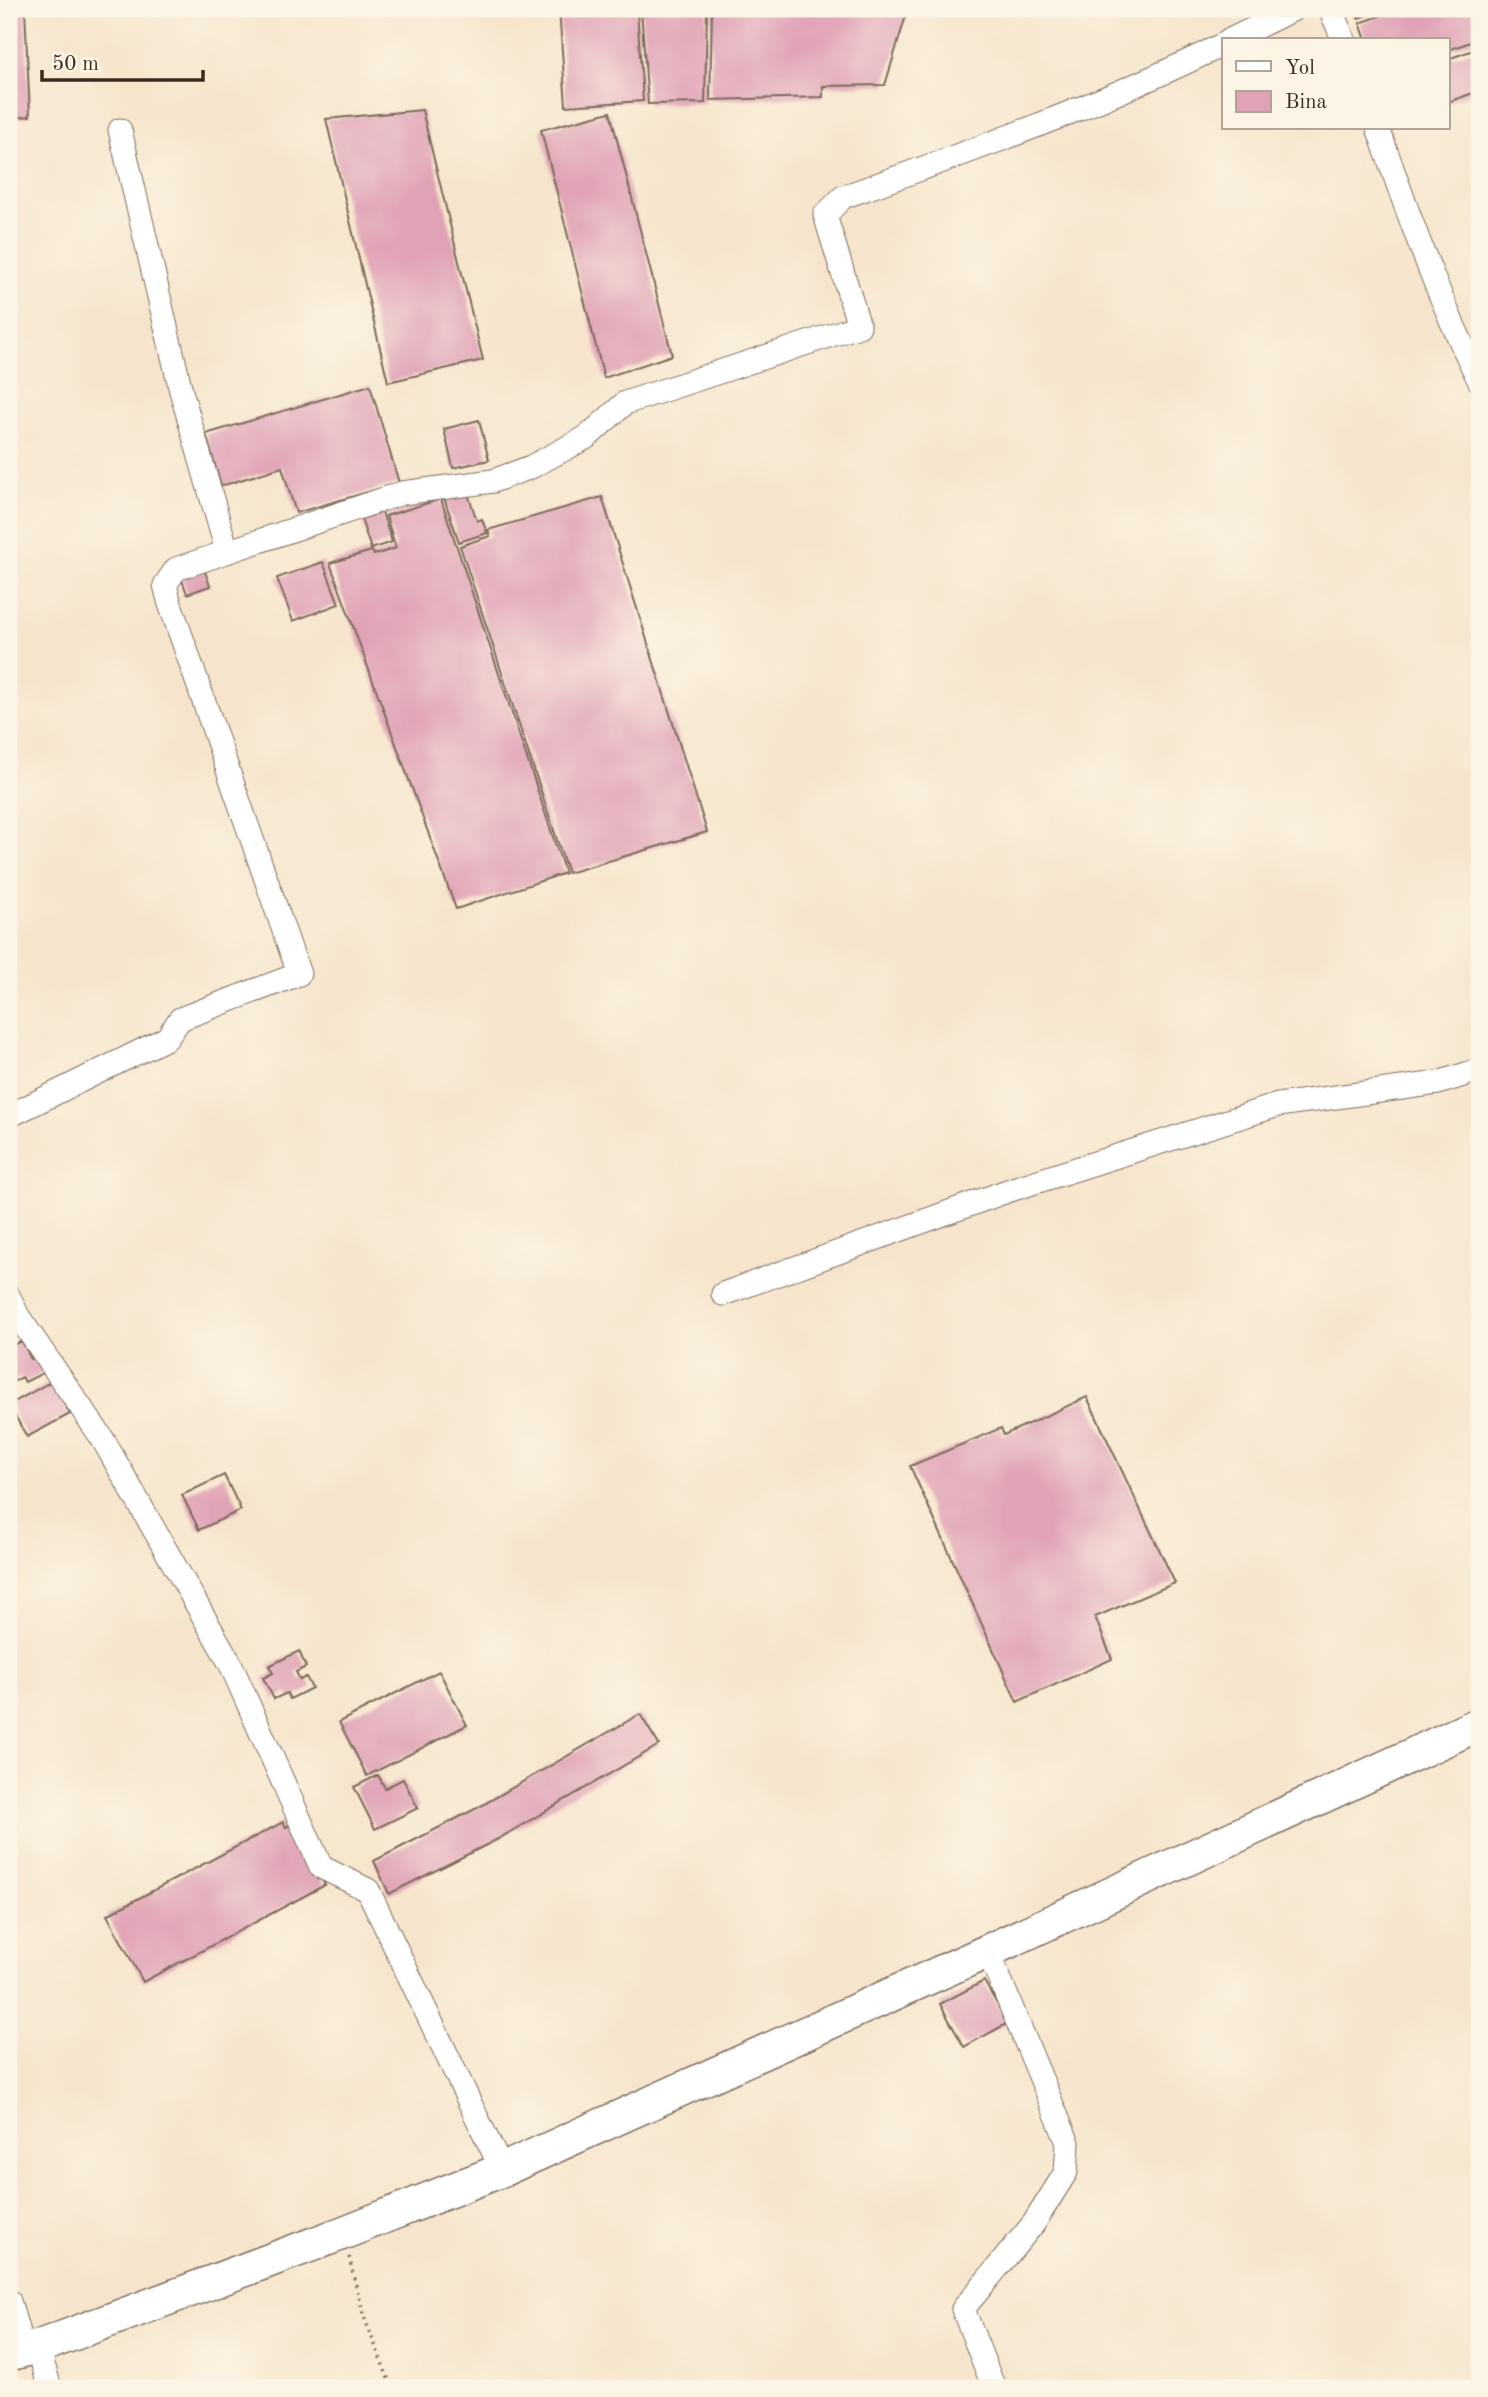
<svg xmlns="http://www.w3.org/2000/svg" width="1488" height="2397" viewBox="0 0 1488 2397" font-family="'Old Standard TT',serif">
	<rect width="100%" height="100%" fill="#fcf5e5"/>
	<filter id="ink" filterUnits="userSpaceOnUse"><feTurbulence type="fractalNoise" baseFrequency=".0143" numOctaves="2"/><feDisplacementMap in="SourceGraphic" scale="14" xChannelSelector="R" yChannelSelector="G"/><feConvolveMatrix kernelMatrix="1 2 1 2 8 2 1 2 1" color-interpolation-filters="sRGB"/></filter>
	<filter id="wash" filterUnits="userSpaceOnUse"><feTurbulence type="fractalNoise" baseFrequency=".00686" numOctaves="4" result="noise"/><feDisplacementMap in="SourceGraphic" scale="28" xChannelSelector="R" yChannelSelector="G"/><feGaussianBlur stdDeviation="1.57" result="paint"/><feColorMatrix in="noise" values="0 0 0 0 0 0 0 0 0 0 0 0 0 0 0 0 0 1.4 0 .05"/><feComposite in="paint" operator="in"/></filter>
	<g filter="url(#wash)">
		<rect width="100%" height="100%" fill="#f6e5cc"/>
		<g id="blocks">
			<g fill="#e0a2b5">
				<polygon points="9,9 25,9 30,116 9,119"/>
				<polygon points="559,9 637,9 643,101 566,106"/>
				<polygon points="641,9 707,9 705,103 648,104"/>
				<polygon points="712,9 908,9 885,85 823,86 823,97 710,100"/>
				<polygon points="1352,9 1383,9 1358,18"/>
				<polygon points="1399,9 1479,9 1479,39 1448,50 1448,40 1366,40 1360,23"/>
				<polygon points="1479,48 1479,91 1448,102 1448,59"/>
				<polygon points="422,110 483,360 388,382 326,119"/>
				<polygon points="610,112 672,355 604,378 541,130"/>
				<polygon points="370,385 399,483 296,513 282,467 221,486 206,434"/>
				<polygon points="479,420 489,460 453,468 444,429"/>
				<polygon points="467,491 477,521 482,519 487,533 459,542 444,498"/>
				<polygon points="602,497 707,832 568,873 460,546 490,536 488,530"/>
				<polygon points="441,499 565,873 456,909 330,563 372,551 374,555 396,548 386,516"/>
				<polygon points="382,512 392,542 371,549 361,519"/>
				<polygon points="323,562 339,604 293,621 277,578"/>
				<polygon points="203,566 210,586 187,594 180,574"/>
				<polygon points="22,1341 31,1359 36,1356 45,1372 25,1382 22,1377 9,1384 9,1347"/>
				<polygon points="52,1381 70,1414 27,1437 9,1405"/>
				<polygon points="1087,1397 1175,1583 1095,1617 1112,1659 1017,1702 910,1466 1001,1428 1004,1435"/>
				<polygon points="224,1475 241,1510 199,1530 182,1495"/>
				<polygon points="299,1651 306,1667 296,1672 300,1680 306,1677 312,1688 290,1699 287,1693 274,1699 263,1678 273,1673 269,1666"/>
				<polygon points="439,1671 467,1725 367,1776 339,1722"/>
				<polygon points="640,1714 659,1745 498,1839 389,1894 374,1861 479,1807"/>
				<polygon points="378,1775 385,1788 403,1779 418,1808 375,1829 354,1787"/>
				<polygon points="283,1822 286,1827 292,1824 325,1885 143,1982 107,1915"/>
				<polygon points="984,1981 1008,2023 964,2047 940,2004"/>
			</g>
		</g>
	</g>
	<g filter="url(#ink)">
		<use href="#blocks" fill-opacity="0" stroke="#7c6b5b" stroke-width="2"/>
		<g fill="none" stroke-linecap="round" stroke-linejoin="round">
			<g stroke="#7c6b5b" stroke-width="25">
				<g id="street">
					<polyline points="1330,9 1344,40"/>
					<polyline points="1230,40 1294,9"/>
					<path d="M 1378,128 C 1408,214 1438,298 1479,380"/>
					<polyline points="120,130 181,391 227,551"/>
					<path d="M 9,1116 L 167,1038 L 180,1019 L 299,974 L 170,604 L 165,585 L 176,569 L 402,493 L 493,481 L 531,467 L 587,437 L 625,403 L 859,326 L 825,215 L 843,197 C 972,151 1101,105 1224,44"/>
					<polyline points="723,1294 1010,1190 1278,1105 1438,1083 1479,1070"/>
					<polyline points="9,1297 18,1316 102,1438 230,1663 321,1867 368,1890 502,2170"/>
					<polyline points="988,1951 1068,2143 1066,2172 1034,2223 963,2309 994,2388"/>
					<polyline points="9,2301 23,2350"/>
					<polyline points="38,2347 50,2388"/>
				</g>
			</g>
			<g stroke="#7c6b5b" stroke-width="36">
				<polyline id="secondary" points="9,2354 38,2347 343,2233 502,2170 988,1951 1479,1724"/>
			</g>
			<polyline stroke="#7c6b5b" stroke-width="3.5" stroke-dasharray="2 5" stroke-linecap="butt" points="349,2257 364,2317 392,2388"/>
			<use href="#street" stroke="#fff" stroke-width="23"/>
			<use href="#secondary" stroke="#fff" stroke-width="33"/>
		</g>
	</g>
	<rect width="1488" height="2397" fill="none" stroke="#fcf5e5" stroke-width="35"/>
	<rect x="1222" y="38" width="228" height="91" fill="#fcf5e5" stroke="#afa495" stroke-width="2"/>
	<rect x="1236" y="61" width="35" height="10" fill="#ffffff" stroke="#afa495" stroke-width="2"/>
	<text x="1285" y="74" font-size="21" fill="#3b2a1e">Yol</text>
	<rect x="1236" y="91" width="35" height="21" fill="#e0a2b5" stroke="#afa495" stroke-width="2"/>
	<text x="1285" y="108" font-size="21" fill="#3b2a1e">Bina</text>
	<path d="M42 70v10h161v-10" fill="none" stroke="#3b2a1e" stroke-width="3.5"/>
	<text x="52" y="70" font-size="21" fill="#3b2a1e" stroke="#fcf5e5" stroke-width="5" paint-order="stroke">50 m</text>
</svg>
